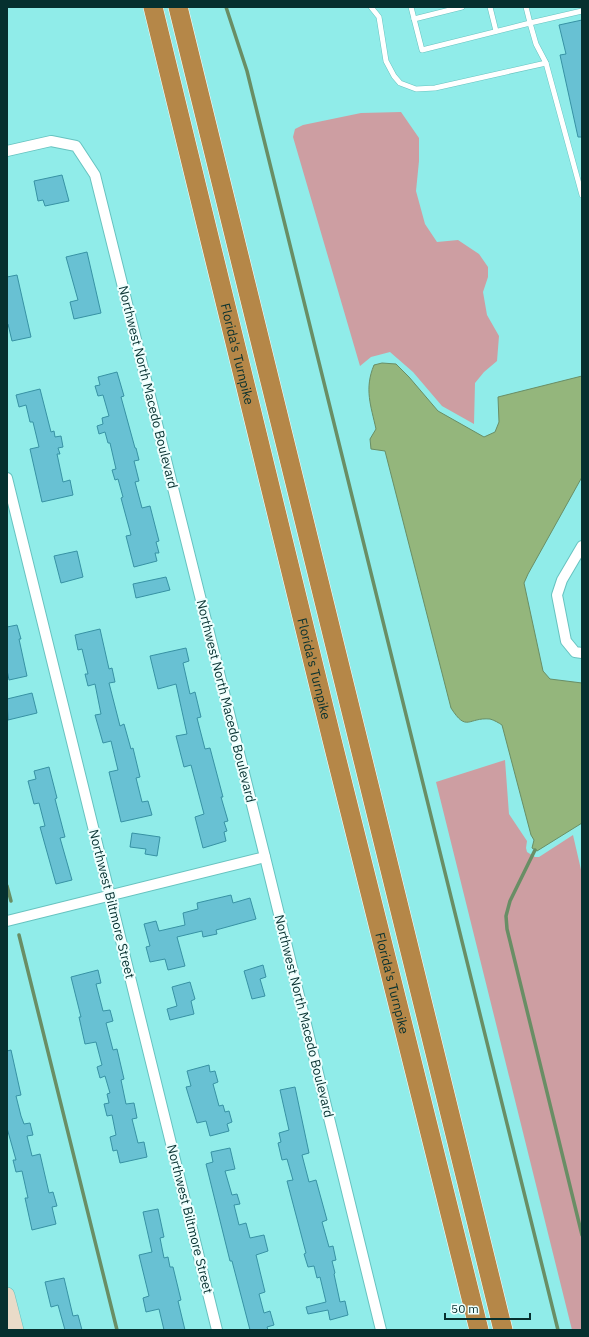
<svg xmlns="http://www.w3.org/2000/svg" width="589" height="1337" viewBox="0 0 589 1337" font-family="'IBM Plex Sans',sans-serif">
	<rect width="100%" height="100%" fill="#90ece9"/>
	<g fill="#cd9ea2">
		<polygon points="401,112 419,138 419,161 416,191 425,224 437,242 458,240 479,254 488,267 488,277 483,292 487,315 499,336 497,361 484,372 475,383 474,424 442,406 413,372 390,352 371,357 360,366 293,137 295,129 303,125 361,113"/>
		<polygon points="505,760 509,814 527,841 526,848 527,852 535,857 539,857 573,835 582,874 582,1330 572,1330 436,782"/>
	</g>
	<path fill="#94b67c" stroke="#698e65" d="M 382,363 L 396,364 L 409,377 L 438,411 L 484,437 L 495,432 L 499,422 L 498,397 L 582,376 L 582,477 L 528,574 L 524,583 L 543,671 L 550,679 L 582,683 L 582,823 L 537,851 L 532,848 L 534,840 L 531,835 L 502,725 C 499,723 494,720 490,719 C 468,717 467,733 451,708 L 385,451 L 371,449 L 370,439 L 376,429 C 371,406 364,389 374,365 Z"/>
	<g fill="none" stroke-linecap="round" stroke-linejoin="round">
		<g stroke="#698e65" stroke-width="3.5">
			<polyline points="226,7 247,71 558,1330"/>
			<polyline points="535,850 510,901 506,916 507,929 582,1235"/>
			<polyline points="7,886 11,901"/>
			<polyline points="19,935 117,1330"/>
		</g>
	</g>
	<g fill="#68c1d3" stroke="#3792a4">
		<polygon points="582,20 582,137 578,137 560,55 566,54 559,25"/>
		<polygon points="62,175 69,201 45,206 43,200 38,201 34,181"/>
		<polygon points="87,252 101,313 74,319 70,302 78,300 66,257"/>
		<polygon points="17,275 31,337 12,341 8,324 7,324 7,277"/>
		<polygon points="117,372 124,396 121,397 135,448 136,448 139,460 134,461 139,481 135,482 142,508 150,506 159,541 156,542 159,553 155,553 157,561 134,567 126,536 131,535 121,498 123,497 118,479 115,480 112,470 116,469 110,443 108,443 105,432 99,434 97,426 103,424 102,418 109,416 103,395 98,396 95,386 100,385 98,377"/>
		<polygon points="40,389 51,432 54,431 55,437 61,436 63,447 58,448 60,454 57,454 63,482 70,480 73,495 42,502 30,449 39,447 33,422 30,422 26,405 19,407 16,395"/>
		<polygon points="77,551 83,577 61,583 54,556"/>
		<polygon points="166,577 170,590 136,598 133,584"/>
		<polygon points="17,625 21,639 19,639 27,676 9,680 7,670 7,627"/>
		<polygon points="100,629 109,669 112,668 115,682 109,683 120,726 124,724 131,749 133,748 140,777 136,778 142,802 148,801 152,815 121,822 109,772 118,770 111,741 103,743 95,715 101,714 95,684 88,686 85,674 88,674 82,649 78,650 75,635"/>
		<polygon points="186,648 189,661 183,663 190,694 195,692 201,717 197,718 205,749 210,748 223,797 221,797 228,821 224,822 227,831 224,832 226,841 203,848 195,817 204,814 191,765 184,767 176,736 187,734 176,684 158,689 150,656"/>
		<polygon points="32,693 37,713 8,720 7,699"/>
		<polygon points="49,767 57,798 55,799 65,837 60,838 72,880 56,884 40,827 45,826 39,803 34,804 28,781 36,779 34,771"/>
		<polygon points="132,833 160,837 157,856 145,854 146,849 130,847"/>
		<polygon points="231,895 233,903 250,898 256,919 216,930 217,934 203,937 202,931 177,937 185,966 168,970 165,959 150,962 146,947 150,946 144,924 156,921 159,931 185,925 183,913 198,909 197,903"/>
		<polygon points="263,965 266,977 260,979 265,996 252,999 244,971"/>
		<polygon points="98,970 101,983 96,984 103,1011 110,1010 113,1021 106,1023 113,1050 117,1049 124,1079 121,1080 126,1104 134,1103 137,1118 132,1119 138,1143 144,1142 147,1157 120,1163 117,1150 113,1151 110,1137 116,1135 112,1115 107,1116 104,1104 109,1103 107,1094 110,1093 105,1076 100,1078 97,1067 102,1065 96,1042 85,1044 79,1017 81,1017 71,977"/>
		<polygon points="190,982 195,999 191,1001 194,1014 170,1020 167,1009 177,1006 172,987"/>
		<polygon points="11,1050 21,1095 16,1096 21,1116 24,1124 30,1123 33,1135 27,1136 32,1156 40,1154 49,1193 53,1192 57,1206 52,1207 56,1224 32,1230 25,1198 28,1198 22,1171 16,1172 13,1160 16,1160 7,1128 7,1051"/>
		<polygon points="209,1065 210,1072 215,1071 218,1082 213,1084 219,1106 223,1105 225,1112 229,1111 232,1122 227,1124 229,1131 210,1136 206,1121 197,1123 186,1087 191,1086 187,1071"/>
		<polygon points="295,1087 309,1153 302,1155 309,1182 316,1180 327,1220 322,1222 329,1247 333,1246 336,1260 332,1261 335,1273 334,1274 340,1302 345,1301 348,1315 330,1320 328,1310 308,1314 306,1307 326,1302 320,1277 317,1278 314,1266 308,1267 304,1254 306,1253 287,1181 293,1180 287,1159 282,1160 278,1143 281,1142 279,1133 289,1130 280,1090"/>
		<polygon points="230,1148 235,1169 225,1171 232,1195 237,1194 240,1204 234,1205 239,1225 246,1223 250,1238 264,1235 268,1251 256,1255 265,1292 259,1294 264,1313 270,1311 274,1325 267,1327 268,1330 250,1330 232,1261 230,1261 206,1164 213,1162 211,1152"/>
		<polygon points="158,1209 164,1237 160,1238 164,1258 168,1257 170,1267 173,1267 181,1300 178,1301 185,1330 164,1330 159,1309 146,1312 143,1298 149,1296 139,1255 152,1252 143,1212"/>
		<polygon points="64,1278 73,1316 78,1315 82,1330 65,1330 58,1305 51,1307 45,1282"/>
	</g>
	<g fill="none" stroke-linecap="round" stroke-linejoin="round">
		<g stroke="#67c3c0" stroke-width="6">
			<g id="service">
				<polyline points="371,7 379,17 386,61 394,76 400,83 416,89 435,88 546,63"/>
				<polyline points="411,7 422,50 530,23 536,44 546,63 582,195"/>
				<polyline points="490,7 496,31"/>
				<polyline points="526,7 530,23 582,11"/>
				<polyline points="414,19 462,7"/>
			</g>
		</g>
		<g stroke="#67c3c0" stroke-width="12">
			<g id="minor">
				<polyline points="7,151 51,141 76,146 95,175 265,857 381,1330"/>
				<polyline points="7,478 217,1330"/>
				<polyline points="582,546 562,580 557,595 566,641 575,652 582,653"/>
				<polyline points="7,921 265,857"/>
			</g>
		</g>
		<g stroke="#67c3c0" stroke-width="16">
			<polyline id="secondary" points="7,1295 16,1330"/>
		</g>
		<g stroke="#fff" stroke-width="20">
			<g id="motorway">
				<path id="s1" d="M 153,7 L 332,740 L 479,1330"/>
				<polyline points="178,7 503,1330"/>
			</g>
		</g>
		<use href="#service" stroke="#fff" stroke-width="5"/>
		<use href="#minor" stroke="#fff" stroke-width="10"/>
		<use href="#secondary" stroke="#e9dbc8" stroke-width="15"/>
		<use href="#motorway" stroke="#b58748" stroke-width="19"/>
	</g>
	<g text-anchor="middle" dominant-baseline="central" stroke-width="4" stroke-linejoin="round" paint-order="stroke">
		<g font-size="13" fill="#06302f" stroke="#eefffe">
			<text stroke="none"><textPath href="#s1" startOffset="357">Florida's Turnpike</textPath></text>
			<text transform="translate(148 387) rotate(76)">Northwest North Macedo Boulevard</text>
			<text stroke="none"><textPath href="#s1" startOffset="681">Florida's Turnpike</textPath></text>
			<text transform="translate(226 701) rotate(76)">Northwest North Macedo Boulevard</text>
			<text transform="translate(112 904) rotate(76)">Northwest Biltmore Street</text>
			<text stroke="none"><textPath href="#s1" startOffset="1005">Florida's Turnpike</textPath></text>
			<text transform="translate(304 1016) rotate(76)">Northwest North Macedo Boulevard</text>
			<text transform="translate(190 1219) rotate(76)">Northwest Biltmore Street</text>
		</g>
	</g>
	<rect width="589" height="1337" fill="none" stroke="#06302f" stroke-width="16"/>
	<path d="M445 1313v6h85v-6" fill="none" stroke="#06302f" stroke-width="2"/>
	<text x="451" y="1313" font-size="12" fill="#06302f" stroke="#eefffe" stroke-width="3" paint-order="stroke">50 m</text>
</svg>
